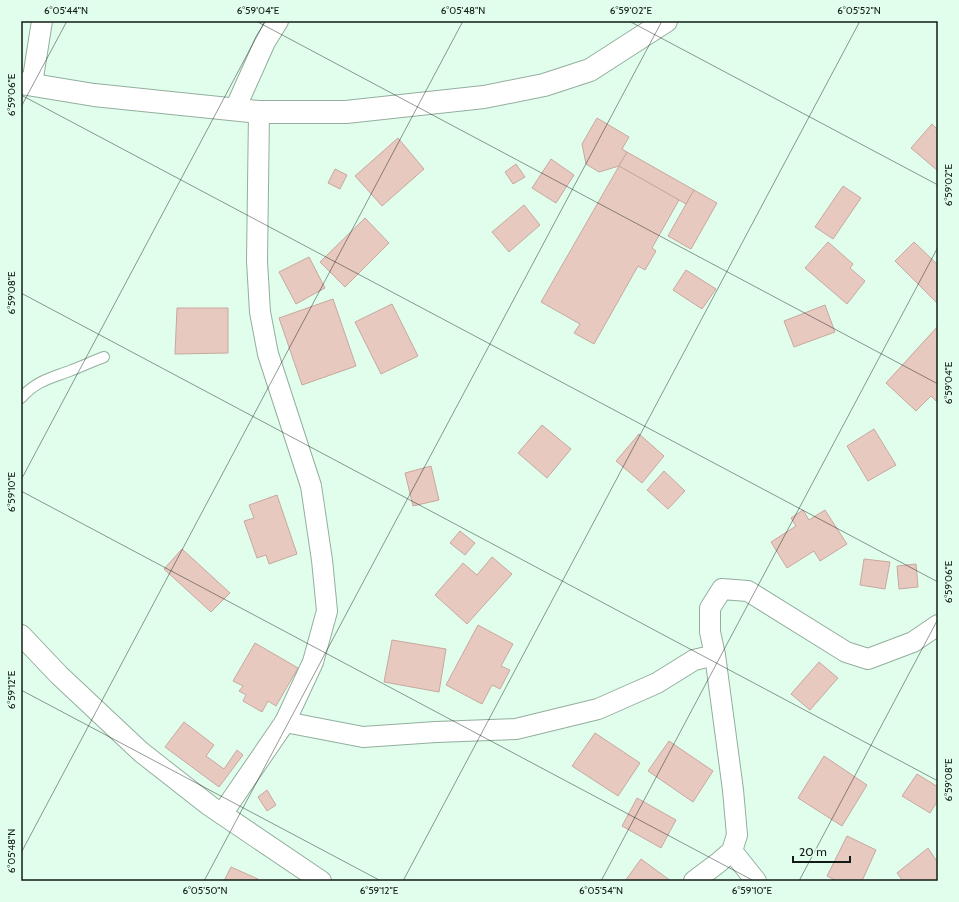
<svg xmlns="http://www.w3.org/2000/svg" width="959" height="902" viewBox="0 0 959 902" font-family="Cabin,sans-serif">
	<rect width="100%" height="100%" fill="#e1feec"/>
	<g fill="#e8c9bf" stroke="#c7a89f">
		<polygon points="597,118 629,137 622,149 627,152 619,166 599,172 586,164 582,144"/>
		<polygon points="932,124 938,130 938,171 911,148"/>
		<polygon points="398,138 424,169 382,206 355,176"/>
		<polygon points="627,152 694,190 686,204 619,166"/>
		<polygon points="551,159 574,175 556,203 532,188"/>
		<polygon points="516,164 525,177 513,184 505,172"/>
		<polygon points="619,166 679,200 652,248 656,251 645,270 638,266 594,344 574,333 580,324 541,302"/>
		<polygon points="335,169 347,175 340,189 328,183"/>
		<polygon points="843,186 861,198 833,239 815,227"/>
		<polygon points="694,190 717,203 691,249 668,236"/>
		<polygon points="524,205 540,225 509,252 492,232"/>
		<polygon points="365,218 389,243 345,287 320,262"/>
		<polygon points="828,242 853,264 850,268 865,281 847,304 805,268"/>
		<polygon points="914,242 938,265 938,304 895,261"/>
		<polygon points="309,257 325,288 296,304 279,272"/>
		<polygon points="686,270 716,289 702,309 673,290"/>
		<polygon points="333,299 356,366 302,385 279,318"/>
		<polygon points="392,304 418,356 381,374 355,322"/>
		<polygon points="825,305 835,332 794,347 784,321"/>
		<polygon points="177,308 228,308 228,353 175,354"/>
		<polygon points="938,326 938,399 936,401 931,396 916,411 886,383"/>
		<polygon points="542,425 571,449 547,478 518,453"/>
		<polygon points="874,429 896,465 868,481 847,446"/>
		<polygon points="639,434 664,456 642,483 616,461"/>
		<polygon points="431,466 439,500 413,506 405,473"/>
		<polygon points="664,471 685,491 668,509 647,490"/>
		<polygon points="277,495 297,554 269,564 266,555 257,558 244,521 254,518 249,505"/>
		<polygon points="803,510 809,520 825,510 847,544 820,561 814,551 787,568 771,542 796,526 791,518"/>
		<polygon points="460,531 475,543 465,555 450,543"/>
		<polygon points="182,549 230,593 211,612 164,569"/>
		<polygon points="492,557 512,574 467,624 435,595 463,563 477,575"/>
		<polygon points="864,559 890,562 885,589 860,585"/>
		<polygon points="916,564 918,587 899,589 897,566"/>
		<polygon points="478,625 513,644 501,666 510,670 500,689 492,685 482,704 446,685"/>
		<polygon points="392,640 446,649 439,692 384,682"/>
		<polygon points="255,643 298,668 276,706 268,701 262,712 243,701 246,695 239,691 243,686 233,681"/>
		<polygon points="819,662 838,678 810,710 791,694"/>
		<polygon points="184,722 214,745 206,756 224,769 237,750 243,755 219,787 165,747"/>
		<polygon points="595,733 640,763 618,796 572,766"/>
		<polygon points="669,741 713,771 693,802 648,771"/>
		<polygon points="824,756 867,785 842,826 798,798"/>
		<polygon points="917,774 938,787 938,800 930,813 902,796"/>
		<polygon points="267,790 276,805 267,811 258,797"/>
		<polygon points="637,798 676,820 661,848 622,826"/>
		<polygon points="847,836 876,850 862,881 837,881 827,876"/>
		<polygon points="928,848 938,863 938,881 903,881 897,873"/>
		<polygon points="641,859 671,881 625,881"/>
		<polygon points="231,867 258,879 257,881 224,881"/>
	</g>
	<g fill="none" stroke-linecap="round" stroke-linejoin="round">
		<g stroke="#93ae9e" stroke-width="12">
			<path id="lane" d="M 21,398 C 37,380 52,378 72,370 C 83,366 93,361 104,357"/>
		</g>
		<g stroke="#93ae9e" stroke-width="22">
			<g id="street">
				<polyline points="32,84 42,21"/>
				<polyline points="235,109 265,42 278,21"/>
				<polyline points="21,635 59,675 141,752 210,806 321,881"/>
				<polyline points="285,722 363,737 436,732 516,729 598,709 657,683 694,660 715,655"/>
				<polyline points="222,814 285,722 313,662 327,611 322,560 311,486 268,354 260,312 257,261 259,112"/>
				<polyline points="732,851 756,881"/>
				<polyline points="694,881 718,863 732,851 737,835 733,790 715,655 710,632 710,608 722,589 748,591 846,652 868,659 913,642 938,625"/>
			</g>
		</g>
		<g stroke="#93ae9e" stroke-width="24">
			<polyline id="secondary" points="21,83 94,95 259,112 346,112 484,97 544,85 590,70 666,21"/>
		</g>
		<use href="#lane" stroke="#fff" stroke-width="10"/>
		<use href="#street" stroke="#fff" stroke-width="20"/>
		<use href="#secondary" stroke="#fff" stroke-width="22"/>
	</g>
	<path fill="none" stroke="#121c16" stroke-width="1" stroke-opacity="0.45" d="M 256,21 L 938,384M 629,21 L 938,185M 21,95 L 938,582M 21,107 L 67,21M 21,293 L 938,781M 21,480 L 265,21M 21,491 L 754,881M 21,690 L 381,881M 21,853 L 463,21M 204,881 L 662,21M 403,881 L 860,21M 601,881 L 938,247M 799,881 L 938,619"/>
	<rect width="959" height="902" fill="none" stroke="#e1feec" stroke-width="44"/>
	<path d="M793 856v6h57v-6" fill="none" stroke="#121c16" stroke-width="2"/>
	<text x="799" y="856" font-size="12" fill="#121c16" stroke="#e1feec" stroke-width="3" paint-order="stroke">20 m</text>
	<rect x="22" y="22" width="915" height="858" fill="none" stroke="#121c16" stroke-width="1.5"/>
	<g font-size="10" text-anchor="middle" fill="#121c16">
		<text x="66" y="14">6°05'44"N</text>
		<text x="258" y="14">6°59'04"E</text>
		<text x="463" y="14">6°05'48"N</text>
		<text x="631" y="14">6°59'02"E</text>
		<text x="859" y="14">6°05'52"N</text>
		<text transform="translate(11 95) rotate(-90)" y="4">6°59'06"E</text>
		<text transform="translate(948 185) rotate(-90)" y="4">6°59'02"E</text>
		<text transform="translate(11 293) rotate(-90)" y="4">6°59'08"E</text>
		<text transform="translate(948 383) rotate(-90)" y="4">6°59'04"E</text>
		<text transform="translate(11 492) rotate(-90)" y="4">6°59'10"E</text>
		<text transform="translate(948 582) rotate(-90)" y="4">6°59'06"E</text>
		<text transform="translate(11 690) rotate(-90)" y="4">6°59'12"E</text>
		<text transform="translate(948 780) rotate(-90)" y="4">6°59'08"E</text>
		<text transform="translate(11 851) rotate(-90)" y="4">6°05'48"N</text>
		<text x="205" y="894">6°05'50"N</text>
		<text x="379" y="894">6°59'12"E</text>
		<text x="601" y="894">6°05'54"N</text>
		<text x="752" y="894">6°59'10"E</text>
	</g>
</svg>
